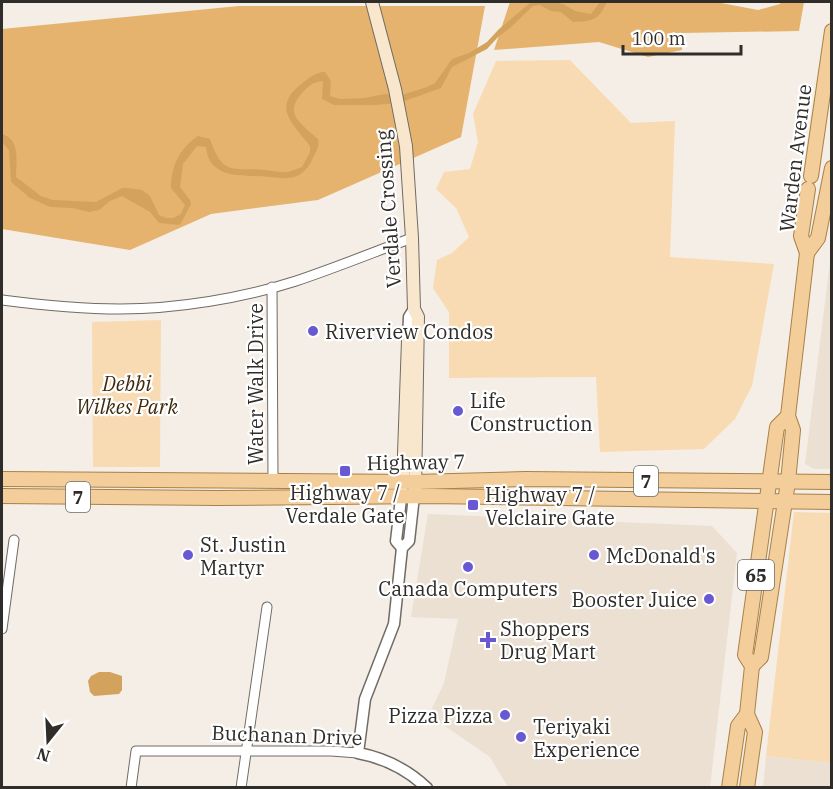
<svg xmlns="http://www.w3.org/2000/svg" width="833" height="789" viewBox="0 0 833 789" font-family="'IBM Plex Serif',serif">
	<rect width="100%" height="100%" fill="#f4eee6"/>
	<g fill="#ebe0d2">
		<polygon points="831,254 831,469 814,469 805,464"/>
		<polygon points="428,514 712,526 737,553 710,787 508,787 490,757 429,715 444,683 458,619 411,617"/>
		<polygon points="766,756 831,763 831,787 763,788"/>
	</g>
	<g fill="#f9dbb3">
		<polygon points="570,60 631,123 675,121 670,257 774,264 752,386 735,419 704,449 600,452 596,377 449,378 449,312 433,288 437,260 452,253 469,237 456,208 436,189 444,172 470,169 478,142 473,114 496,61"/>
		<polygon points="161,320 160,467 93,467 92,322"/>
		<polygon points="794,512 831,513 831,763 766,756"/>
	</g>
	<g fill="#e5b36e">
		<polygon points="510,2 716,2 758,10 780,4 781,2 804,2 799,31 682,33 682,50 648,57 599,42 494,50"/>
		<polygon points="239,6 485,6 461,137 318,200 211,214 130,250 2,229 2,29"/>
	</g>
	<g fill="#d3a25d">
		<path d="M 531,2 L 551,2 L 563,4 L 575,11 L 591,14 L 600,2 L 607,2 C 598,21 593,21 573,22 L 561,12 L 551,11 L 540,5 L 533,6 L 510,28 L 498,37 L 487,49 L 452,67 L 441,88 L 399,103 L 375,105 L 334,105 L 322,99 L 323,81 C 313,82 310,85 303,92 C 282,114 302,124 318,139 C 320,148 315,152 312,160 C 299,187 277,176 255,176 C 233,176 208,174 206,147 L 197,146 L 183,164 L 180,187 L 190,200 L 191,204 L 180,225 L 159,223 L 150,212 L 122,196 L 110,201 L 99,210 L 89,212 L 73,208 L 50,207 L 30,198 L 11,182 L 9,150 L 2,142 L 2,134 C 21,140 16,161 16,177 L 41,196 L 53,200 L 96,202 L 122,188 L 128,188 L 142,190 L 150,196 L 159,215 L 166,218 L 173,218 L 181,214 L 185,205 L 171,188 C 171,166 179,149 198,136 L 210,139 C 223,177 232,167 265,170 C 285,172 282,175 302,167 L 310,152 L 310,146 C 293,124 272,108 300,85 C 308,79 315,72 325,72 L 331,81 L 330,96 L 340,99 L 364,98 L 385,94 L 402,95 L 427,87 L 435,83 L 452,59 L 469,53 L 487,42 L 499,29 Z"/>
		<polygon points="99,672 110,672 122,676 122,690 119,694 94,696 90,692 88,681 91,676"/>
	</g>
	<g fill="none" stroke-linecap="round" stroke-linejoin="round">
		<g stroke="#706b64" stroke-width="11">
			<g id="minor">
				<polyline points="272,287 273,480"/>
				<path d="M 2,300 C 41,305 80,309 120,309 C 177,309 243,298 296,281 C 335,268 374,252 412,238"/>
				<polyline points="2,629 14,540"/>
				<polyline points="131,788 136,751 331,751 358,753"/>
				<polyline points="241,788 267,607"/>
			</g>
		</g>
		<g stroke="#706b64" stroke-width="13">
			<g id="tertiary">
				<polyline points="408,340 409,317 414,309"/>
				<path d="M 414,496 L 409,541 L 402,548 L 394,624 L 365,699 L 358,753 C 384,758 407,769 427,788"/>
				<polyline points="402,548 396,541 402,490"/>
			</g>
		</g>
		<g stroke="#706b64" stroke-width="14">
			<g id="secondary">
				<polyline points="372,2 395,89 406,146 412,238 414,309 418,317 415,492"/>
				<polyline points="403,482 408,340"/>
			</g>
		</g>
		<g stroke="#a98147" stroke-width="16">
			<g id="primary">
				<polyline points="811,176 832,31"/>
				<polyline points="807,253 818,238 832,168"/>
				<polyline points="2,479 415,482 525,479 832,482"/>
				<polyline points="2,496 217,498 432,496 832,502"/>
				<polyline points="752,666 761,657 788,482 793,430 788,416 807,253 801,236 808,189"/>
				<polyline points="729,788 738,726 747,714"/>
				<polyline points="747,788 755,732 747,714 752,666 745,655 777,427 788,416"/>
			</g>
		</g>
		<use href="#minor" stroke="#fff" stroke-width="9"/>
		<use href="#tertiary" stroke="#fff" stroke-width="10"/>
		<use href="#secondary" stroke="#f9e7cd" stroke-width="12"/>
		<use href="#primary" stroke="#f3ce9a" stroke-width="14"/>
	</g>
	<g fill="#6858d2" stroke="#fff" stroke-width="2">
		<circle cx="313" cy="331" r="6"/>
		<circle cx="458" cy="411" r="6"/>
		<rect x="339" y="465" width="12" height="12" rx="3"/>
		<rect x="467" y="499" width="12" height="12" rx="3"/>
		<circle cx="188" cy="555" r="6"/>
		<circle cx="594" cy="555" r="6"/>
		<circle cx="468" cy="567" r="6"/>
		<circle cx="709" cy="599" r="6"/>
		<path d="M485 631h6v6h6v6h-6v6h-6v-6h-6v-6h6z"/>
		<circle cx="505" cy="715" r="6"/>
		<circle cx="521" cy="737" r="6"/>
	</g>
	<g text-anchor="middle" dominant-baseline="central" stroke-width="4.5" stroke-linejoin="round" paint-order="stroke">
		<g fill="#fff" stroke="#6d6c6a" stroke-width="1.5">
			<rect x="634" y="466" width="24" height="30" rx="4.5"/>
			<rect x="66" y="482" width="24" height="30" rx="4.5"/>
			<rect x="738" y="560" width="36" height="30" rx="4.5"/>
		</g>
		<g font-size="18" font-weight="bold" fill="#2f2d2a">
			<text x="646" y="481">7</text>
			<text x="78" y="497">7</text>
			<text x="756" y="575">65</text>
		</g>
		<g font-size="20" fill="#2f2d2a" stroke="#fff">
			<text transform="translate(795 158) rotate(-83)">Warden Avenue</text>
			<text transform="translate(388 209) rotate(-94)">Verdale Crossing</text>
			<text transform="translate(255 384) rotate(-90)">Water Walk Drive</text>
			<text transform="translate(416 462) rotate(-1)">Highway 7</text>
			<text transform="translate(287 735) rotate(2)">Buchanan Drive</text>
		</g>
		<g font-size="20" fill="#2f2d2a" stroke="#fff" text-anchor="start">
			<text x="325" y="331">Riverview Condos</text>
			<text x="470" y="400">Life<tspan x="470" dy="23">Construction</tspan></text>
			<text x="345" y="492" text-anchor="middle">Highway 7 /<tspan x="345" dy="23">Verdale Gate</tspan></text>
			<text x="485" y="494">Highway 7 /<tspan x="485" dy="23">Velclaire Gate</tspan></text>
			<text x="200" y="544">St. Justin<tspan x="200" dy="23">Martyr</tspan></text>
			<text x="606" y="555">McDonald's</text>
			<text x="468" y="588" text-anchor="middle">Canada Computers</text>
			<text x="697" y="599" text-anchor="end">Booster Juice</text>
			<text x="500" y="628">Shoppers<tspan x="500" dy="23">Drug Mart</tspan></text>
			<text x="493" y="715" text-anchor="end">Pizza Pizza</text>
			<text x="533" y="726">Teriyaki<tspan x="533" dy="23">Experience</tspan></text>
		</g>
		<g font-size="20" font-style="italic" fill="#3d290a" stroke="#fff">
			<text x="127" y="383">Debbi<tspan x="127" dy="23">Wilkes Park</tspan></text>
		</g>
	</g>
	<rect width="833" height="789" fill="none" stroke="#2f2d2a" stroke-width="6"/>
	<g transform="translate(48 741) rotate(198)" stroke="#ffffff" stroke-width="4.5" paint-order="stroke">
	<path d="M0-4.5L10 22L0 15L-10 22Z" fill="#2f2d2a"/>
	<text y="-9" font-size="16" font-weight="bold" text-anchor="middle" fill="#2f2d2a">N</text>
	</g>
	<path d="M623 45v9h118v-9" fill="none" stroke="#2f2d2a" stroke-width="3"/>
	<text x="632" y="45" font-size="18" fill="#2f2d2a" stroke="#ffffff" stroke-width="4.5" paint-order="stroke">100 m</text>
</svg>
